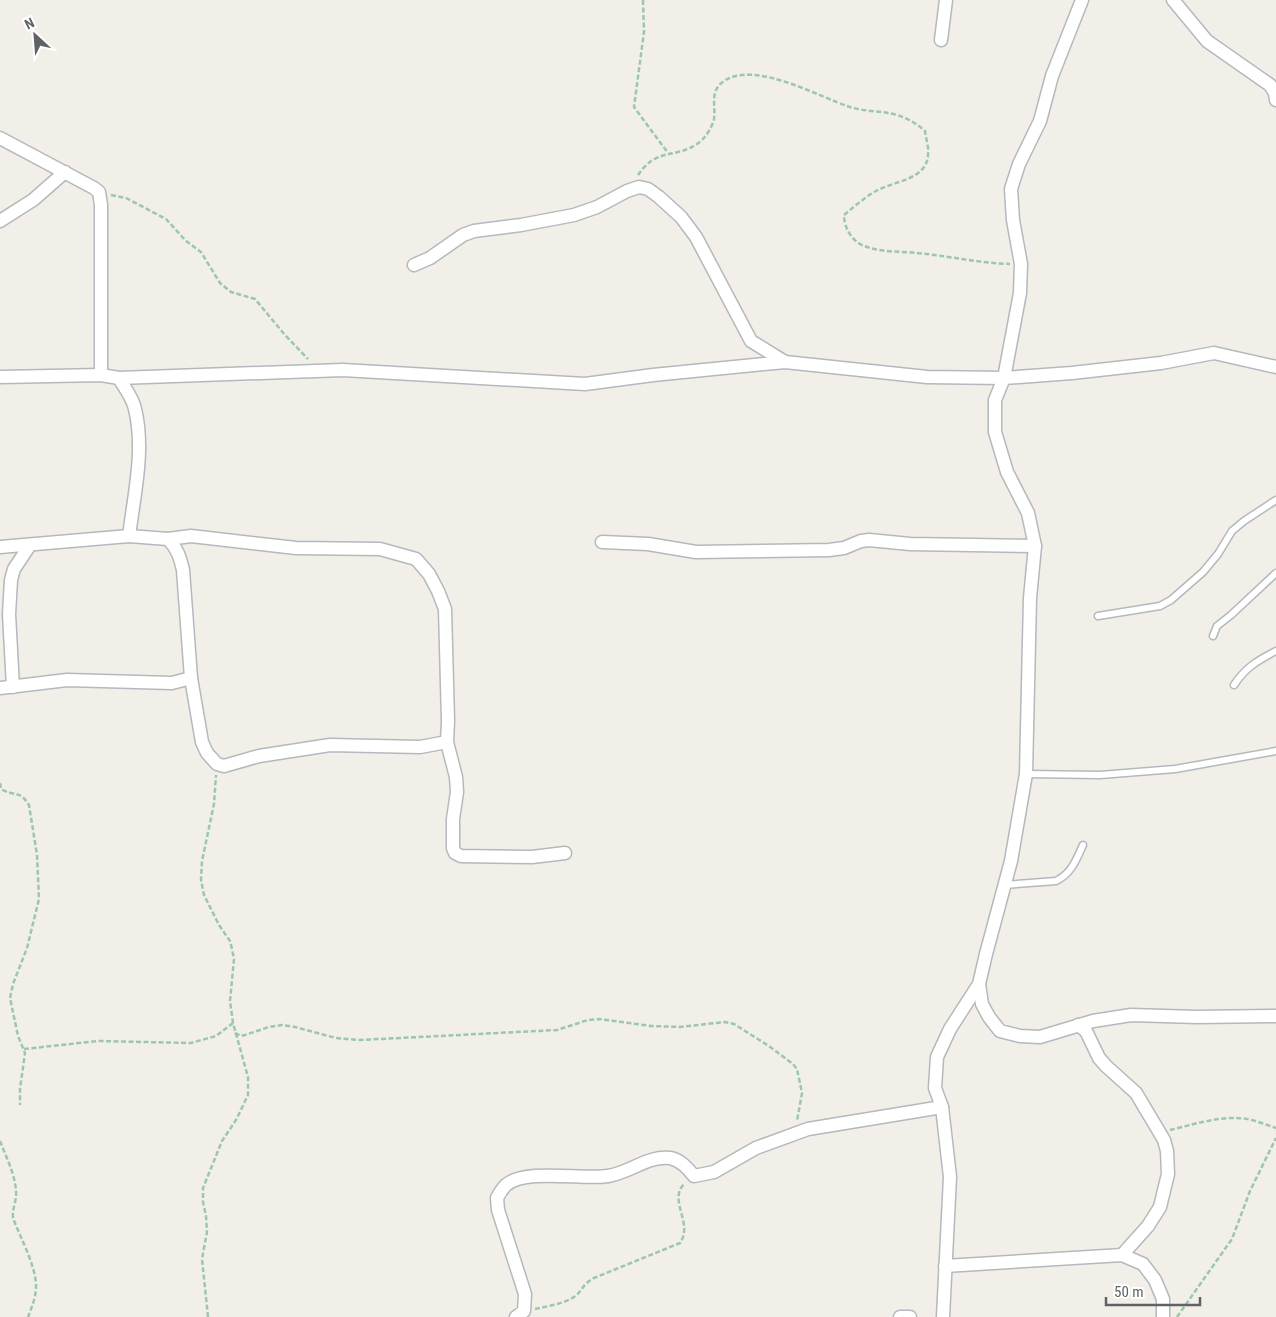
<svg xmlns="http://www.w3.org/2000/svg" width="1276" height="1317" viewBox="0 0 1276 1317" font-family="'Roboto Condensed',sans-serif">
	<rect width="100%" height="100%" fill="#f1efe8"/>
	<g fill="none" stroke-linecap="round" stroke-linejoin="round">
		<g stroke="#b5b8bc" stroke-width="9">
			<g id="lane">
				<polyline points="1098,616 1160,606 1171,600 1203,572 1218,554 1232,531 1244,521 1276,500"/>
				<polyline points="1213,636 1217,626 1231,615 1276,573"/>
				<path d="M 1234,685 C 1245,668 1258,660 1276,651"/>
				<polyline points="1026,774 1100,775 1175,769 1276,751"/>
				<path d="M 1004,885 L 1056,881 C 1072,873 1076,860 1083,845"/>
			</g>
		</g>
		<g stroke="#b5b8bc" stroke-width="15">
			<g id="street">
				<polyline points="1173,0 1207,41 1270,85 1275,93 1276,100"/>
				<polyline points="941,40 946,0"/>
				<polyline points="0,138 94,188 99,192 101,205 101,375"/>
				<polyline points="0,221 33,200 65,172"/>
				<polyline points="414,265 430,258 463,235 474,231 521,225 574,215 597,207 627,191 639,187 648,189 659,197 681,217 696,237 751,341 785,362"/>
				<polyline points="0,377 101,375 119,378 343,370 585,384 653,375 785,362 927,377 1004,378 1072,373 1161,363 1214,353 1276,367"/>
				<path d="M 119,378 C 124,387 133,398 135,409 C 145,450 134,495 129,536"/>
				<path d="M 168,539 C 177,548 180,557 183,570 L 191,678 L 202,742 L 207,753 L 217,764 L 224,766 L 259,756 L 330,745 L 420,747 L 447,742"/>
				<polyline points="602,542 648,544 696,552 829,550 844,548 861,541 869,540 910,544 1035,546"/>
				<polyline points="0,547 129,536 168,539 191,536 296,548 380,549 416,559 429,574 438,591 445,609 448,721 447,742 456,777 457,792 453,819 453,848 455,853 461,856 532,857 565,853"/>
				<polyline points="13,687 9,614 11,580 14,569 30,545"/>
				<polyline points="0,688 67,680 172,683 191,678"/>
				<polyline points="979,984 982,1004 989,1017 1000,1031 1020,1036 1040,1037 1093,1021 1131,1015 1197,1017 1276,1016"/>
				<polyline points="1078,1025 1086,1031 1099,1058 1106,1066 1136,1093 1164,1140 1167,1151 1168,1174 1160,1207 1148,1226 1122,1255"/>
				<polyline points="945,1266 1122,1255 1143,1264 1155,1280 1163,1299 1163,1317"/>
				<path d="M 516,1317 L 524,1311 L 525,1294 L 498,1210 L 497,1198 C 499,1194 502,1189 506,1185 C 526,1168 583,1180 608,1176 C 629,1173 649,1155 670,1158 C 681,1160 688,1169 694,1176 L 714,1172 L 756,1148 L 808,1129 L 942,1107"/>
				<polyline points="900,1317 910,1317"/>
				<polyline points="943,1317 950,1177 942,1107 935,1088 937,1057 950,1029 979,984 986,954 1011,861 1026,774 1030,598 1035,546 1028,513 1007,472 995,432 995,400 1004,378 1020,293 1021,264 1013,220 1011,189 1019,164 1040,121 1052,76 1082,0"/>
			</g>
		</g>
		<g stroke="#9cc7a9" stroke-width="2.5" stroke-dasharray="5 2.5" stroke-linecap="butt">
			<polyline points="643,0 644,32 634,107 668,153"/>
			<path d="M 638,175 C 657,147 675,159 697,144 C 704,140 712,128 714,119 C 716,105 709,91 724,81 C 755,60 819,97 850,107 C 863,111 876,111 888,113 C 902,115 915,122 925,131 C 926,139 929,147 928,154 C 928,179 895,181 878,190 C 866,196 855,206 844,215 C 844,226 850,238 860,244 C 877,253 899,251 917,253 C 949,256 979,263 1010,264"/>
			<polyline points="111,195 126,198 166,219 186,241 201,252 220,283 231,292 255,299 285,335 308,359"/>
			<path d="M 0,783 L 1,789 C 14,797 19,789 29,805 L 37,855 L 39,899 L 27,948 L 13,984 L 10,998 L 18,1036 L 25,1053 L 20,1089 L 20,1105"/>
			<polyline points="235,1033 241,1036 245,1035 269,1027 282,1025 295,1027 336,1038 360,1040 557,1030 588,1020 599,1019 651,1026 680,1027 725,1022 734,1024 769,1046 793,1064 797,1069 802,1093 797,1121"/>
			<polyline points="24,1049 98,1041 191,1043 216,1036 233,1023"/>
			<path d="M 1170,1130 C 1191,1125 1216,1117 1237,1118 C 1250,1118 1264,1124 1276,1128"/>
			<path d="M 0,1141 C 6,1157 15,1174 16,1191 C 17,1201 12,1208 13,1218 C 20,1237 36,1266 36,1286 C 36,1297 32,1307 28,1317"/>
			<path d="M 535,1309 C 548,1306 563,1304 574,1297 C 582,1292 582,1284 594,1278 L 680,1243 C 694,1223 667,1200 685,1183"/>
			<polyline points="208,1317 202,1259 207,1232 206,1216 203,1202 203,1188 222,1141 236,1120 248,1095 248,1077 233,1023 230,1001 234,959 232,949 230,941 219,925 204,895 201,880 202,861 214,804 216,775"/>
			<polyline points="1177,1317 1232,1239 1250,1191 1276,1138"/>
		</g>
		<use href="#lane" stroke="#fff" stroke-width="6"/>
		<use href="#street" stroke="#fff" stroke-width="12"/>
	</g>
	<g transform="translate(35 35) rotate(334)" stroke="#ffffff" stroke-width="4" paint-order="stroke">
	<path d="M0-4L9 19L0 12L-9 19Z" fill="#5f6368"/>
	<text y="-8" font-size="14" font-weight="bold" text-anchor="middle" fill="#5f6368">N</text>
	</g>
	<path d="M1106 1297v8h94v-8" fill="none" stroke="#5f6368" stroke-width="2.5"/>
	<text x="1114" y="1297" font-size="15" fill="#5f6368" stroke="#ffffff" stroke-width="4" paint-order="stroke">50 m</text>
</svg>
